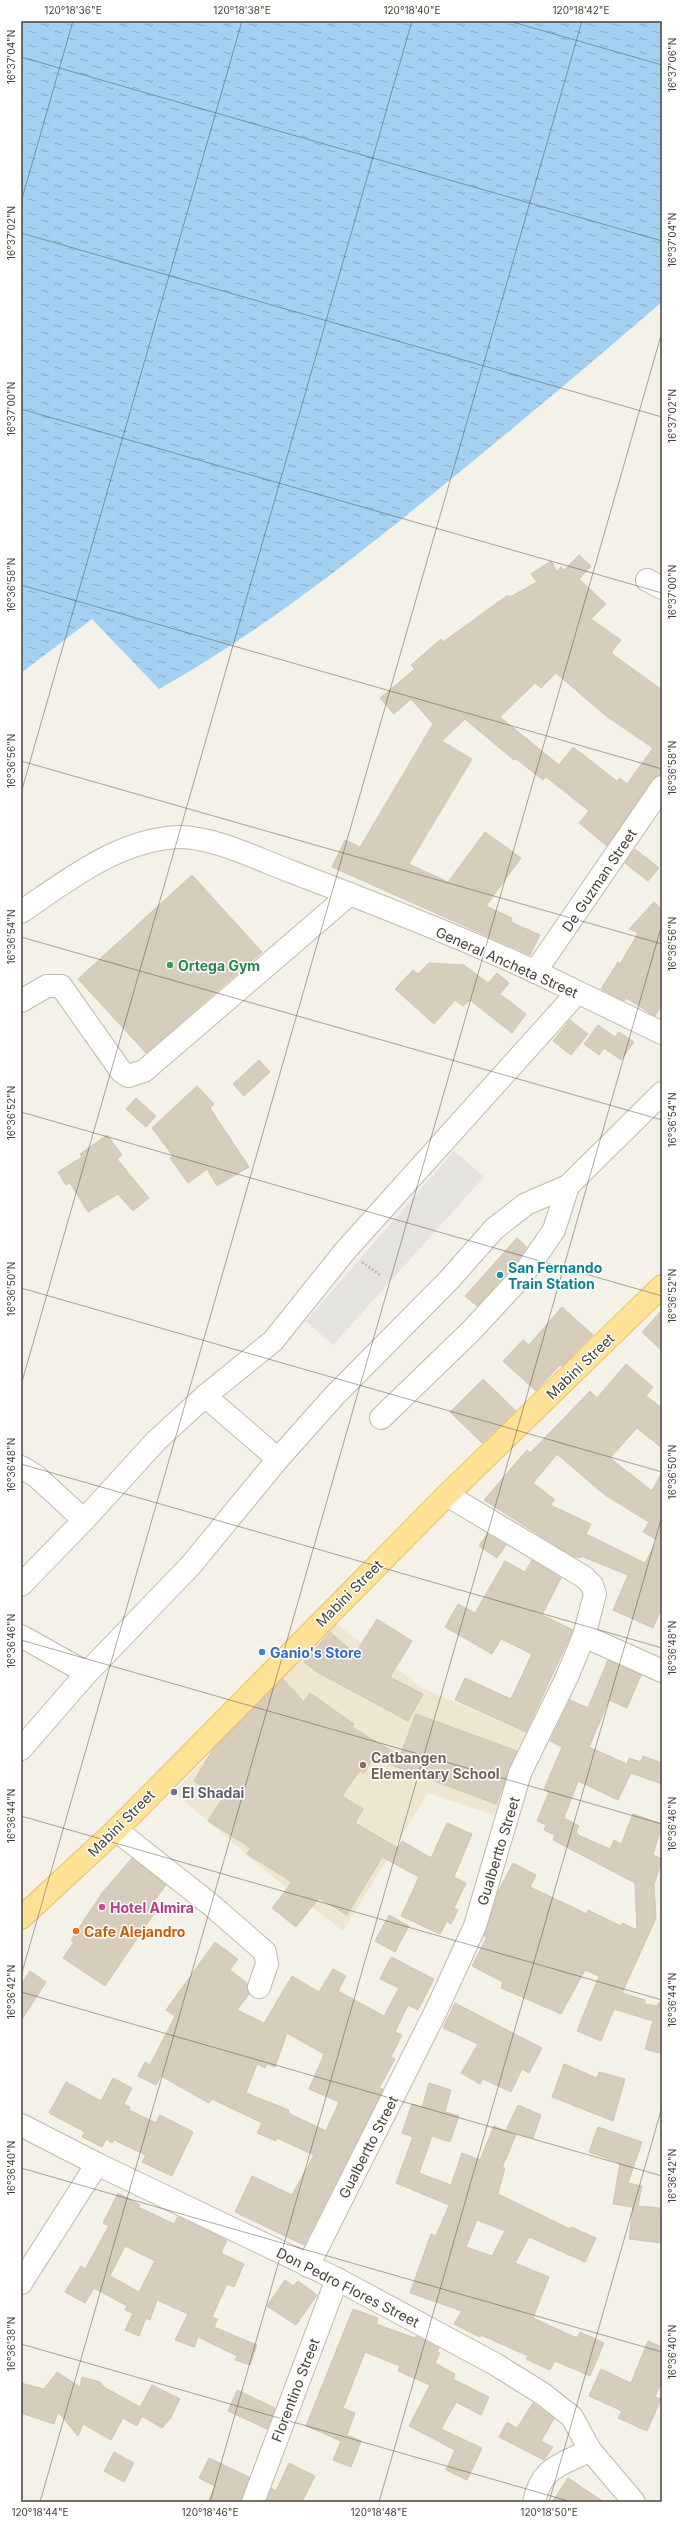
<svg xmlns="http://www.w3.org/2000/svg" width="683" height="2523" viewBox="0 0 683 2523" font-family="Inter,sans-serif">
	<defs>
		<pattern id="water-ripples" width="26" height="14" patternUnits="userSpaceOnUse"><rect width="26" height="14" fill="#a3d1f2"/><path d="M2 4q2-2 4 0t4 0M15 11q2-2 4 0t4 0" fill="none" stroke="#87abc5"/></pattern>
	</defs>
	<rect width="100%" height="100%" fill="#f4f1e8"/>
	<polygon fill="#eee6d1" points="335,1623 424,1689 536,1737 503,1818 428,1793 343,1931 268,1873 174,1792"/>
	<polygon fill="#e5e3e0" points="454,1151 484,1177 333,1345 306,1321"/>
	<path fill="url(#water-ripples)" d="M 21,21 L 662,21 L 662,302 C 585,368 508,433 429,497 C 343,567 255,635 159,689 L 92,619 L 21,673 Z"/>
	<g fill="#d6cdbd" stroke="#d1c5b0" fill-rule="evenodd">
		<path d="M 579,555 L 591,566 L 579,579 L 606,604 L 591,619 L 621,640 L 611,653 L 662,690 L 662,775 L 652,780 L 607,846 L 579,823 L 589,811 L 546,777 L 543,780 L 516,759 L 514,760 L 465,719 L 442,741 L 472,759 L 409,864 L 448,882 L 485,832 L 521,858 L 486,906 L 512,918 L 511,922 L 540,935 L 530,955 L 332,867 L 345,840 L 360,847 L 433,724 L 411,699 L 394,714 L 380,698 L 415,669 L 411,665 L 441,639 L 443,642 L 508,595 L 510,597 L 537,582 L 531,574 L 551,561 L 557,572 L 561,567 L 564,570 ZM 556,673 L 606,716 L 653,748 L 627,784 L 620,778 L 617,781 L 573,747 L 559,765 L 500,717 L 535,683 L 541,688 Z"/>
		<polygon points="635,849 659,868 648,881 625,863"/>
		<polygon points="192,875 262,952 146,1053 78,979"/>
		<polygon points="654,902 662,910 662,1005 655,1016 626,998 624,1001 601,989 618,962 620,964 637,935 637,932 629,929"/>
		<polygon points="429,963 464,965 488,983 497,973 509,983 500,994 526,1014 512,1033 470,1000 463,1006 455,1000 434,1024 395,989 413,970 418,974"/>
		<polygon points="570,1020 588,1034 571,1055 553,1041"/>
		<polygon points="598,1025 615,1037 619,1032 634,1042 621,1060 604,1048 599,1055 584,1044"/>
		<polygon points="259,1060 270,1072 244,1096 233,1084"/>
		<polygon points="197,1086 214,1104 210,1108 249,1167 217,1186 207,1169 188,1183 170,1158 173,1156 152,1128"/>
		<polygon points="136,1098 156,1116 146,1127 126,1109"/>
		<polygon points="107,1135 122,1155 117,1159 149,1198 133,1211 118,1194 88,1212 70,1183 66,1185 58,1172 82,1157 80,1154"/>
		<polygon points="517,1238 527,1247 513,1267 477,1306 465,1296"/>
		<polygon points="562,1307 593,1335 562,1366 560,1365 536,1391 503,1361 523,1340 529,1345"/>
		<polygon points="662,1310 662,1351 642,1332"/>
		<path d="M 626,1364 L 653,1387 L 646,1396 L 662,1408 L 662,1448 L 637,1428 L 610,1458 L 652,1491 L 662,1472 L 662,1607 L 653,1628 L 613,1610 L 628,1575 L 581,1556 L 580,1558 L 572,1556 L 484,1500 L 527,1450 L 530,1453 L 590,1391 L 597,1398 ZM 557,1454 L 605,1495 L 649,1522 L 643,1532 L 657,1540 L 645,1563 L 586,1534 L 591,1524 L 550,1505 L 555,1500 L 533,1483 Z"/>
		<polygon points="483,1379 516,1411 482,1443 450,1412"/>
		<polygon points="487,1534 506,1545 497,1558 479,1546"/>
		<polygon points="532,1560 561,1578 542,1615 573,1630 526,1732 455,1700 465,1678 511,1699 532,1654 501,1639 492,1654 445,1627 458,1604 475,1613 505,1561 525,1572"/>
		<polygon points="377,1619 412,1641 390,1677 423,1694 408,1721 317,1672 304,1662 330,1632 355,1654"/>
		<polygon points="608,1660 641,1675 627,1708 609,1700 589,1747 627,1764 629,1758 641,1762 643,1756 662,1763 662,1784 631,1773 618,1800 578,1781 564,1818 579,1826 576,1832 580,1836 610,1849 614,1840 621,1844 633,1814 662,1824 653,1855 662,1859 654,1885 656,1918 622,1993 645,2000 645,2004 657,2006 658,2003 662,2003 662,2054 645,2049 653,2021 614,2009 601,2041 577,2031 599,1976 585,1970 561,2014 501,1988 503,1982 472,1966 487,1937 484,1936 499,1890 513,1863 536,1875 530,1887 587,1914 588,1910 621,1926 622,1923 637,1930 635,1883 553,1840 555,1835 544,1830 546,1825 537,1821 549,1792 544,1789 562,1747 550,1741 570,1700 588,1708"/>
		<polygon points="283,1679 304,1702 310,1693 354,1724 352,1727 400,1756 416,1714 517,1751 496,1804 373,1758 364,1773 360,1770 342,1796 363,1809 355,1823 398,1848 402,1841 431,1858 447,1823 472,1834 454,1877 466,1883 454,1908 458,1910 451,1924 447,1921 440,1934 401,1916 419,1877 382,1857 347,1915 319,1898 296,1927 272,1908 292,1882 247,1854 251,1848 208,1821 222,1799 194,1781 213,1749"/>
		<polygon points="132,1858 166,1885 149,1908 155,1912 105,1986 63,1958 74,1942 71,1940 102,1893"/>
		<polygon points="389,1915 409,1926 395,1952 375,1941"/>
		<path d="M 215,1942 L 238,1959 L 230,1970 L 247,1983 L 249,1994 L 237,2010 L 264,2023 L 292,1976 L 319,1992 L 333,1969 L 346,1976 L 338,1991 L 384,2016 L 399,1988 L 380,1979 L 391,1957 L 434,1979 L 418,2010 L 408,2005 L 395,2032 L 402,2035 L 391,2057 L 395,2059 L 379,2088 L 383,2089 L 304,2245 L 235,2212 L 252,2176 L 292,2195 L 314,2155 L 277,2138 L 276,2141 L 257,2133 L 262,2123 L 212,2099 L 209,2103 L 161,2076 L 156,2085 L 138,2076 L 145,2062 L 150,2065 L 175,2016 L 166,2010 ZM 287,2033 L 324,2054 L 309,2089 L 339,2102 L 326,2131 L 288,2113 L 289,2110 L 246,2093 L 257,2064 L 265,2068 L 267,2064 L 275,2067 Z"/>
		<polygon points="30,1971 46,1982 21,2021 21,1985"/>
		<polygon points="455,2003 542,2048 529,2073 522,2069 511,2092 483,2079 480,2084 461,2073 478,2044 443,2028"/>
		<polygon points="564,2064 597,2078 599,2072 625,2079 613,2121 552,2097"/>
		<polygon points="113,2078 132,2088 124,2104 130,2107 129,2110 156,2123 160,2115 193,2132 172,2176 142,2162 146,2155 114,2140 112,2143 106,2139 102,2147 82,2137 85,2132 49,2113 66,2082 101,2101"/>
		<path d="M 429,2083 L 451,2090 L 445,2112 L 459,2116 L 450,2142 L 432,2136 L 419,2173 L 451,2185 L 462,2153 L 480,2160 L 494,2126 L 516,2135 L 502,2168 L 505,2168 L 498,2194 L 570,2229 L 571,2227 L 596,2238 L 585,2262 L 529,2237 L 515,2263 L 549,2277 L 533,2318 L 577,2338 L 580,2332 L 604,2343 L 590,2376 L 555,2361 L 550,2370 L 526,2359 L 528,2356 L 481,2335 L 480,2337 L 454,2324 L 462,2311 L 410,2293 L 431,2234 L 436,2236 L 449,2205 L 396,2183 L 413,2137 L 402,2133 L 412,2104 L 422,2107 ZM 477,2220 L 505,2231 L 492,2256 L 466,2247 Z"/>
		<polygon points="518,2105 541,2115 533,2138 506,2130"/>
		<polygon points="598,2127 642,2142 628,2183 642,2186 638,2206 660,2208 662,2243 629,2239 633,2207 613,2204 620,2163 589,2152"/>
		<path d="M 118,2193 L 140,2205 L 138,2207 L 174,2224 L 178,2217 L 227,2240 L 221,2253 L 244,2264 L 234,2287 L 227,2284 L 212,2317 L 218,2319 L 214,2327 L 257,2345 L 250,2365 L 235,2360 L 237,2356 L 198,2337 L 194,2347 L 175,2340 L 188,2314 L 157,2300 L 150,2320 L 146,2318 L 139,2336 L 125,2330 L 133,2313 L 125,2310 L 127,2306 L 94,2288 L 85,2303 L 65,2292 L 81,2266 L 85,2269 L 109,2226 L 103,2223 ZM 125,2246 L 155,2261 L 139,2292 L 110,2276 Z"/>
		<polygon points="285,2280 293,2286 298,2281 317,2295 296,2325 267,2306"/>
		<polygon points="353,2309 378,2318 376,2324 415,2338 416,2336 439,2348 437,2352 440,2353 435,2363 455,2374 453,2379 489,2397 481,2415 456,2402 441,2429 482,2448 467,2480 446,2470 455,2450 409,2426 430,2385 398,2371 400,2366 365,2352 343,2408 355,2413 347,2435 361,2441 351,2467 333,2460 341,2441 306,2426"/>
		<polygon points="648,2341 662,2347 662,2381 655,2397 661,2399 647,2431 618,2418 622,2411 589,2396 601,2369 631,2383"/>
		<polygon points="57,2372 80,2387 82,2377 100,2382 104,2387 140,2407 152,2385 180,2399 170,2419 162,2428 142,2416 137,2426 123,2418 111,2440 83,2424 78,2436 58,2412 54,2424 21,2413 21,2383 44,2389"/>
		<polygon points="237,2390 275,2408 267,2429 228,2411"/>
		<polygon points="533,2403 554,2419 541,2441 553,2447 544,2460 499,2437 507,2422 517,2428"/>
		<polygon points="114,2452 134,2463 124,2482 104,2471"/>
		<polygon points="209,2458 249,2477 241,2502 208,2502 215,2486 199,2478"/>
		<polygon points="289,2463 315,2476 302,2502 266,2502 271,2488 276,2491"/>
		<polygon points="568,2478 604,2502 552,2502"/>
	</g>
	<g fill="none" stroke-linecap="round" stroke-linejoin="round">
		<g stroke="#c0b9aa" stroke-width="24">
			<g id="minor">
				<polyline points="647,580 662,588"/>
				<path d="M 21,912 C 68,880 118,840 178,837 C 212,836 260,860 292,872 C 374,903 456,935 536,972 C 578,992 620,1013 662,1033"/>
				<polyline points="535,972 662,787"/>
				<polyline points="21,1001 47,986 61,986 121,1071 128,1076 144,1071 350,894"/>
				<polyline points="205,1396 278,1459"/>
				<polyline points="381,1418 471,1331 523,1275 554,1230 568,1186"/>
				<polyline points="21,1467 36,1476 84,1520"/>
				<polyline points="21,1585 84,1520 156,1441 205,1396 273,1341 345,1251 577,993"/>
				<polyline points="21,1636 87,1673"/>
				<polyline points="584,1636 662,1671"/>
				<polyline points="21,1749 87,1673 191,1565 278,1459 335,1395 449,1280 494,1229 526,1204 568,1186 662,1093"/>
				<polyline points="116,1830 210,1904 265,1952 267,1964 259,1987"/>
				<polyline points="21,2125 97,2164 337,2279 495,2364 543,2394 572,2417 590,2450 634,2502"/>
				<polyline points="308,2266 436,2011 475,1926 520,1773 566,1679 584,1636 595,1594 592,1585 584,1577 447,1495"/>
				<polyline points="21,2283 97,2164"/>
				<polyline points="253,2502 337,2279"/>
				<path d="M 534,2502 C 542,2466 560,2466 590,2450"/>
			</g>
		</g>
		<g stroke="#e7c163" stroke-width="24">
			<polyline id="major" points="21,1918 116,1830 447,1495 662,1286"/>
		</g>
		<polyline stroke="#c2b59b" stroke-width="2.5" stroke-dasharray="2 2" stroke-linecap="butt" points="362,1262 380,1275"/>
		<use href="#minor" stroke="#fff" stroke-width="22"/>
		<use href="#major" stroke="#ffe296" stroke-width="22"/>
	</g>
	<path fill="none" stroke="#484136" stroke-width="1" stroke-opacity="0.45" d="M 509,21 L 662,65M 21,57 L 662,241M 21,202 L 73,21M 21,233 L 662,417M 21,409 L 662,593M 21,585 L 662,769M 21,761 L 662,944M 21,793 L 242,21M 21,937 L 662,1120M 21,1112 L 662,1296M 21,1288 L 662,1472M 21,1385 L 412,21M 21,1464 L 662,1648M 21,1640 L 662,1824M 21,1816 L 662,2000M 21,1976 L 582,21M 21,1992 L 662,2176M 21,2168 L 662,2352M 21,2344 L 572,2502M 40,2502 L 662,332M 210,2502 L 662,924M 379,2502 L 662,1516M 549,2502 L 662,2107"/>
	<circle fill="#2e9e5b" stroke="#fff" stroke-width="1.5" cx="170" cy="965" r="4"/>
	<circle fill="#0f9aa8" stroke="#fff" stroke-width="1.5" cx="500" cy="1275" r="4"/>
	<circle fill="#3f7fe0" stroke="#fff" stroke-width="1.5" cx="262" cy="1652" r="4"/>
	<circle fill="#8d6e63" stroke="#fff" stroke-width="1.5" cx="363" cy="1765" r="4"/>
	<circle fill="#6b7280" stroke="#fff" stroke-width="1.5" cx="174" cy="1792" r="4"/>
	<circle fill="#d1479c" stroke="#fff" stroke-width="1.5" cx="102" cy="1907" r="4"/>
	<circle fill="#e8710a" stroke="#fff" stroke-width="1.5" cx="76" cy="1931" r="4"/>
	<g text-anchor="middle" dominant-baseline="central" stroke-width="3" stroke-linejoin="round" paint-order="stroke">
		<g font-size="14" fill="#484136" stroke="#fff">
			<text transform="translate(599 880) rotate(-56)">De Guzman Street</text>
			<text transform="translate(507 962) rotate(24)">General Ancheta Street</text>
			<text transform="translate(580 1366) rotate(-44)">Mabini Street</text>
			<text transform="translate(349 1593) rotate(-45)">Mabini Street</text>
			<text transform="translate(121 1823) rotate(-45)">Mabini Street</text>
			<text transform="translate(498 1851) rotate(-73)">Gualbertto Street</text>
			<text transform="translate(368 2147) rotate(-63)">Gualbertto Street</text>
			<text transform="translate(348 2287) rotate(27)">Don Pedro Flores Street</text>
			<text transform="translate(295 2390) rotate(-69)">Florentino Street</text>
		</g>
		<g font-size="14" font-weight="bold" fill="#27864d" stroke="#fff" text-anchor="start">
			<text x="178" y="965">Ortega Gym</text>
		</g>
		<g font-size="14" font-weight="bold" fill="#0d838f" stroke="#fff" text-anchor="start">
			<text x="508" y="1267">San Fernando<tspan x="508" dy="16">Train Station</tspan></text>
		</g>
		<g font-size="14" font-weight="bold" fill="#366cbe" stroke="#fff" text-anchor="start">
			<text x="270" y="1652">Ganio's Store</text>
		</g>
		<g font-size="14" font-weight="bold" fill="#785e54" stroke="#fff" text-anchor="start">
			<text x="371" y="1757">Catbangen<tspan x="371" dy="16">Elementary School</tspan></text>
		</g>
		<g font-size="14" font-weight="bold" fill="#5b616d" stroke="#fff" text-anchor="start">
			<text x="182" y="1792">El Shadai</text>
		</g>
		<g font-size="14" font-weight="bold" fill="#b23c85" stroke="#fff" text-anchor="start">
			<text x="110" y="1907">Hotel Almira</text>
		</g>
		<g font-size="14" font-weight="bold" fill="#c56008" stroke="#fff" text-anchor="start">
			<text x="84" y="1931">Cafe Alejandro</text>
		</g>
	</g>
	<rect width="683" height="2523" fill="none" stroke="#ffffff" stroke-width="44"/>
	<rect x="22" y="22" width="639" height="2479" fill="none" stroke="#484136" stroke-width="1.5"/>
	<g font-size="10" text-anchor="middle" fill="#484136">
		<text x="73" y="14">120°18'36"E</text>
		<text x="242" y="14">120°18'38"E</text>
		<text x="412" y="14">120°18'40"E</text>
		<text x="581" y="14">120°18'42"E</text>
		<text transform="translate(11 57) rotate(-90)" y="4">16°37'04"N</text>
		<text transform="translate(672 65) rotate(-90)" y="4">16°37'06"N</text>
		<text transform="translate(11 233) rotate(-90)" y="4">16°37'02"N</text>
		<text transform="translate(672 240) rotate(-90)" y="4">16°37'04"N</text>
		<text transform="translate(11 409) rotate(-90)" y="4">16°37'00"N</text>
		<text transform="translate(672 416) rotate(-90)" y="4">16°37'02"N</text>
		<text transform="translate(11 585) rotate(-90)" y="4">16°36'58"N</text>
		<text transform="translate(672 592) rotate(-90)" y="4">16°37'00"N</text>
		<text transform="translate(11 761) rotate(-90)" y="4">16°36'56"N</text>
		<text transform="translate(672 768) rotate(-90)" y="4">16°36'58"N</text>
		<text transform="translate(11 937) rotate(-90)" y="4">16°36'54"N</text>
		<text transform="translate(672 944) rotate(-90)" y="4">16°36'56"N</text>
		<text transform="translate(11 1113) rotate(-90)" y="4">16°36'52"N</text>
		<text transform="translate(672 1120) rotate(-90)" y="4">16°36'54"N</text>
		<text transform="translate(11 1289) rotate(-90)" y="4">16°36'50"N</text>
		<text transform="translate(672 1296) rotate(-90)" y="4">16°36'52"N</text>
		<text transform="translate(11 1465) rotate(-90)" y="4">16°36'48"N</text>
		<text transform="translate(672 1472) rotate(-90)" y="4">16°36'50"N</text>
		<text transform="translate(11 1641) rotate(-90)" y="4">16°36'46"N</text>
		<text transform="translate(672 1648) rotate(-90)" y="4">16°36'48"N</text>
		<text transform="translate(11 1816) rotate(-90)" y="4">16°36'44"N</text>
		<text transform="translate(672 1824) rotate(-90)" y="4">16°36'46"N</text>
		<text transform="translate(11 1992) rotate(-90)" y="4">16°36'42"N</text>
		<text transform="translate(672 2000) rotate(-90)" y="4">16°36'44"N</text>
		<text transform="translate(11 2168) rotate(-90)" y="4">16°36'40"N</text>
		<text transform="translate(672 2176) rotate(-90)" y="4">16°36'42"N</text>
		<text transform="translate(11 2344) rotate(-90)" y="4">16°36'38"N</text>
		<text transform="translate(672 2352) rotate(-90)" y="4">16°36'40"N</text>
		<text x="40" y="2516">120°18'44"E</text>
		<text x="210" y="2516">120°18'46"E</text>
		<text x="379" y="2516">120°18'48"E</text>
		<text x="549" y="2516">120°18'50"E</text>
	</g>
</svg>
